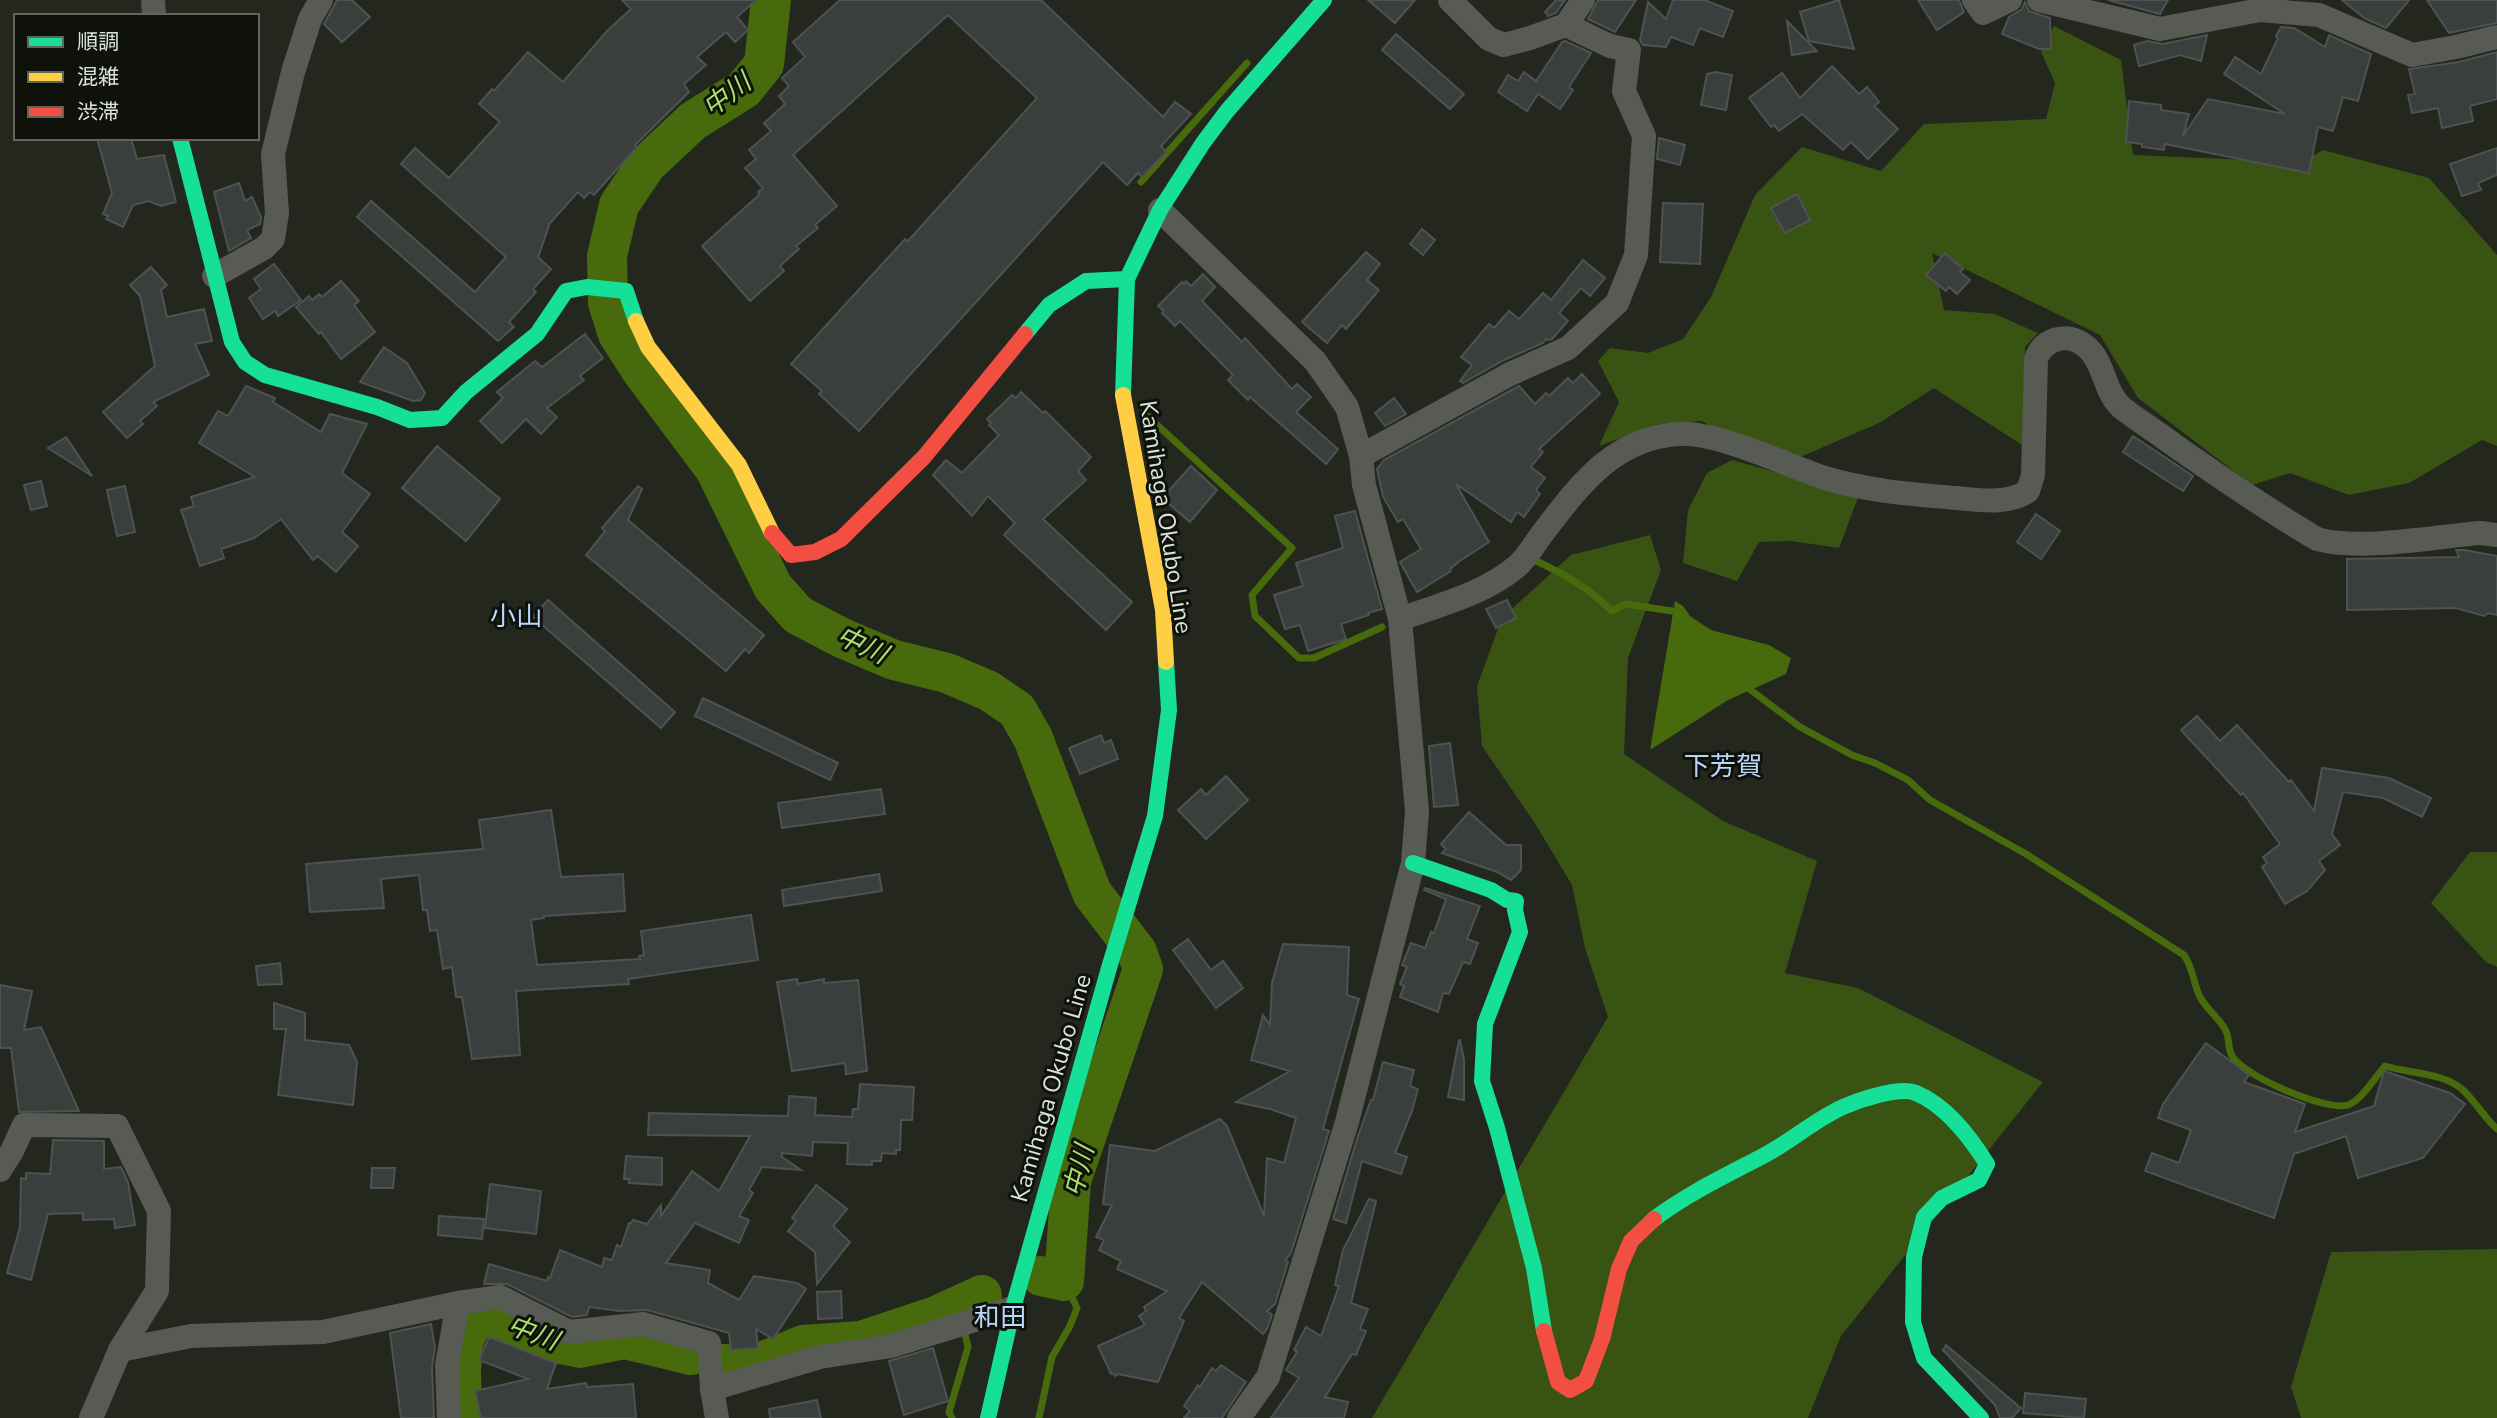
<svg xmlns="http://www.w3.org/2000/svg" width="2497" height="1418" viewBox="0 0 2497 1418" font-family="'Nunito Sans','Noto Sans JP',sans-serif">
	<rect width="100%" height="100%" fill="#23271e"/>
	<g fill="#395313">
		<polygon points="2054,26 2121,60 2133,155 2302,162 2323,150 2429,178 2497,255 2497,446 2482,440 2409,483 2349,495 2290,473 2252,485 2138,398 2100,335 1932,253 1944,310 1995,314 2038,333 2025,347 2022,445 1934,388 1879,423 1798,458 1721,433 1702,421 1659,424 1599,446 1619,402 1598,361 1610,348 1648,353 1683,339 1711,297 1755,195 1802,147 1881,171 1924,124 2046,119 2055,83 2041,52"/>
		<polygon points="1732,460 1859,495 1839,548 1791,541 1759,542 1737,581 1683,563 1688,510 1707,473"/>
		<polygon points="1650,535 1661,570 1628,658 1624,754 1723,821 1817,861 1785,973 1858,988 2043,1082 1841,1336 1808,1418 1372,1418 1608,1017 1585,948 1572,885 1536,825 1482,746 1477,686 1502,618 1571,555"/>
		<polygon points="2470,852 2497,852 2497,967 2486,962 2431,903"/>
		<polygon points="2497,1249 2497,1418 2301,1418 2291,1387 2331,1252"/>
	</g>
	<polygon fill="#476a0c" points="1675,601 1683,606 1690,616 1711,630 1769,645 1791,658 1786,674 1728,700 1650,750"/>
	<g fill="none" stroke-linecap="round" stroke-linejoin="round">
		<g stroke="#476a0c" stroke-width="7">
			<polyline points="1141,182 1247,63"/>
			<polyline points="1144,413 1292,548 1252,595 1255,616 1299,658 1314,658 1382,627"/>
			<path d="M 1532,559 C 1564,574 1586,586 1612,611 L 1626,604 L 1678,612"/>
			<path d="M 1744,685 L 1800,727 L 1852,755 L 1875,763 L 1908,780 L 1930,800 L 2026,854 L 2184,955 C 2193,968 2193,981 2199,995 C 2205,1008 2218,1017 2225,1029 C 2230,1037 2227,1047 2232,1056 C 2242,1075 2326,1112 2348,1105 C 2363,1099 2374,1078 2385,1066 C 2411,1074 2444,1072 2464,1091 C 2476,1103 2485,1118 2497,1129"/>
			<polyline points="959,1306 961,1314"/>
			<polyline points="952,1418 949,1412 968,1347 964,1330"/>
			<polyline points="1039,1418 1052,1357 1070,1326 1077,1308 1064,1281"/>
		</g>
		<g stroke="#476a0c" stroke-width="40">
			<polyline points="771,0 764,64 744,89 693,121 646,165 619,205 607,256 608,303 618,334 641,370 715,469 773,587 798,615 842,638 894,660 947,673 989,691 1017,710 1033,738 1092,893 1137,952 1143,969 1071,1181 1064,1281 1041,1276"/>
			<polyline points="723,1364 752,1366 803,1345 861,1341 936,1316 982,1295"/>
			<polyline points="462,1418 461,1371 463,1342 472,1322 490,1316 509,1322 535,1339 580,1348 625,1339 691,1355"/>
		</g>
	</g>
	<g fill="#3a3e3c" stroke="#4e5252" stroke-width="2">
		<polygon points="337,0 352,0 370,17 342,42 324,24"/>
		<polygon points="622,0 756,0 737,17 748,30 735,42 726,32 697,57 706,65 684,84 689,92 635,145 637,147 594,195 590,192 584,198 578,192 550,223 538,257 551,269 533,289 536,292 509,322 514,327 498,341 357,217 371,201 475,292 506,257 401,164 415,148 449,178 500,122 479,104 492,89 494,91 528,52 563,82 607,31 631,9"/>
		<polygon points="840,0 1041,0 1163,117 1175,102 1191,114 1161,146 1166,152 1142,177 1138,173 1127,185 1103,162 859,431 819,394 822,391 791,364 905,239 908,241 1037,98 948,15 793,155 837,206 815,225 818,228 796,246 799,249 780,266 784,271 750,301 702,246 760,194 758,192 763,188 745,168 756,159 749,150 771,131 764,123 785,104 779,96 789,86 782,78 805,57 793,42"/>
		<polygon points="1368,0 1415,0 1395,23"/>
		<polygon points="1556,0 1565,0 1556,13 1548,16 1545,12"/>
		<polygon points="1598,0 1636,0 1615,32 1588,19"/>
		<polygon points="1673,0 1704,0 1733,11 1723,37 1700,28 1693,45 1671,37 1666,47 1643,45 1640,40 1648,2 1666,19"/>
		<polygon points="1839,0 1854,49 1809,41 1800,12"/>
		<polygon points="1918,0 1959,0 1964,12 1937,30"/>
		<polygon points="2108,0 2168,0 2160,14"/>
		<polygon points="2342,0 2409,0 2386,28 2364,18"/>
		<polygon points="2427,0 2497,0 2497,23 2449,33"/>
		<polygon points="2025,2 2029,11 2050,18 2051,49 2039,49 2002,34 2009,17 2022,9"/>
		<polygon points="1787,21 1817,51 1792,55"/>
		<polygon points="2281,27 2294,28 2325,47 2329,35 2371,54 2358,101 2343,97 2333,131 2318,127 2309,173 2165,144 2164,150 2142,147 2142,144 2126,142 2129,101 2161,105 2161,110 2189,114 2183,136 2208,99 2285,114 2224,74 2235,57 2261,74 2278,38 2276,36"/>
		<polygon points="1396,34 1464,94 1450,109 1382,50"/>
		<polygon points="2207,35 2201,61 2180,55 2139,66 2134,45 2147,41 2163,44"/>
		<polygon points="1565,41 1591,53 1569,87 1573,90 1560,109 1538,94 1527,111 1498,92 1508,75 1518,81 1524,72 1536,81 1562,42"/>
		<polygon points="2497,52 2497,99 2470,106 2473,121 2442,128 2438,108 2412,113 2408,95 2415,94 2409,69 2459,62"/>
		<polygon points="1832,66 1859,94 1867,87 1879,102 1874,106 1898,129 1868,159 1851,142 1843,150 1802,114 1779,131 1774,125 1771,127 1749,98 1782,73 1800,98"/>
		<polygon points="1715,72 1732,75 1726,110 1701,105 1707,74"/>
		<polygon points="97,138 131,138 137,159 164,155 176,202 161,206 149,201 133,205 123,227 106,219 108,216 103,214 112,193"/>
		<polygon points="1659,138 1685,145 1680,165 1657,159"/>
		<polygon points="2497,148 2497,175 2478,183 2481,190 2462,196 2450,164"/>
		<polygon points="239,183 245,201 252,197 261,217 260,224 247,230 251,238 229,251 214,192"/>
		<polygon points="1797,194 1810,220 1785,233 1771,208"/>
		<polygon points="1663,203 1703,204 1700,264 1660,262"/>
		<polygon points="1422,229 1435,240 1423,255 1410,244"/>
		<polygon points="1366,252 1380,264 1367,280 1379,290 1346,329 1342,325 1327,343 1302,322"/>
		<polygon points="1945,253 1963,269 1960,272 1970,280 1957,294 1949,287 1946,291 1926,275"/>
		<polygon points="1583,260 1605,278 1590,296 1581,288 1559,313 1568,321 1552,339 1548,340 1546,339 1543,343 1504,360 1463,383 1460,381 1472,365 1461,357 1489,324 1494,328 1509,311 1519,319 1543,293 1551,300"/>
		<polygon points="274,264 301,300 278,316 275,311 263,319 249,298 261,289 254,279"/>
		<polygon points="151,267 167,285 161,290 167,317 204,309 212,341 195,344 209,375 153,402 157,406 140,421 143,424 127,438 103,412 155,366 140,296 130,285"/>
		<polygon points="1203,274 1215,287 1202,301 1242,342 1245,338 1292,389 1297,384 1311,397 1296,412 1338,449 1326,464 1250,397 1248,400 1228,380 1233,375 1180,321 1175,326 1162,313 1164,311 1158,306 1182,282 1184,284 1186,281 1191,286"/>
		<polygon points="341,281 359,301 354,305 375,332 341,359 321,332 319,334 296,307 309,296 312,300 319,294 322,297"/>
		<polygon points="585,334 603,358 580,376 584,380 547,408 557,417 541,434 526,419 502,443 480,421 503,398 497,392 535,361 542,367"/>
		<polygon points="384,347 407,363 425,393 421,400 413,401 360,382"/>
		<polygon points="1582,374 1600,394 1539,449 1543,452 1531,467 1545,478 1536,490 1540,494 1524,517 1517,512 1511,522 1456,484 1489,542 1461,560 1450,569 1451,571 1417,592 1400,562 1421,549 1403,519 1398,522 1383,497 1377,469 1384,460 1517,387 1519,386 1535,404 1546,393 1549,396 1568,378 1573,383"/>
		<polygon points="246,386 275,398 273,402 321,432 330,414 367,424 342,473 370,494 342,532 358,546 336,572 318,556 313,560 281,519 254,538 221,549 224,558 200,566 181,510 194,506 191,497 255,477 199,443 218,411 228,416"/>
		<polygon points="1021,392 1043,413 1045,411 1091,457 1078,471 1086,480 1043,519 1132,602 1106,630 1004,535 1015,523 988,496 972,516 933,475 946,460 962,473 999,435 989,425 991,423 987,419 1012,395 1016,398"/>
		<polygon points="1394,398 1406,414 1385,426 1375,413"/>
		<polygon points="2133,436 2193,476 2183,491 2123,452"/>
		<polygon points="66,437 92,476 48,448"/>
		<polygon points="437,446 500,499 466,541 402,488"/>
		<polygon points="1191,466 1217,490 1190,522 1162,498"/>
		<polygon points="41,481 47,506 31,510 24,485"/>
		<polygon points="125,486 135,532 117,536 107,490"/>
		<polygon points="638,486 642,489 628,520 764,635 749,653 745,649 726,671 586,555 605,531 602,528"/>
		<polygon points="1355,511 1382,609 1368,613 1369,615 1341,624 1346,639 1308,651 1300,625 1285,629 1274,595 1303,586 1296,563 1343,548 1335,516"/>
		<polygon points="2036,514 2060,531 2041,559 2017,542"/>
		<polygon points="2456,550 2464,550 2497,556 2497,615 2488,613 2484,616 2456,608 2347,610 2347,559 2459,557"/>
		<polygon points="548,600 675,712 661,728 533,617"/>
		<polygon points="1507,600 1516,618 1496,628 1486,609"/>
		<polygon points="703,698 838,763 830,780 695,716"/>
		<polygon points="2197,716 2220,741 2237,725 2289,782 2291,780 2314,811 2322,768 2389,778 2431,798 2422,817 2383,798 2343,792 2332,834 2340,845 2319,861 2325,870 2307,891 2285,904 2262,867 2267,863 2263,857 2280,844 2243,793 2241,795 2181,730"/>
		<polygon points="1101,735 1104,743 1111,740 1118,759 1080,774 1069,748"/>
		<polygon points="1450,743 1458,805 1434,807 1429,746"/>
		<polygon points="1226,776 1248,800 1206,839 1178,810 1201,789 1206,795"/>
		<polygon points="881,789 885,814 782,828 778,803"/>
		<polygon points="551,810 561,877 623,874 625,911 544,916 544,918 531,920 537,965 640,959 639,956 644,955 641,931 751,915 758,960 628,979 629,984 516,991 520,1055 472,1059 462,997 456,997 452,967 443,969 437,930 430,931 427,910 423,910 419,875 381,879 384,908 310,912 306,864 483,849 479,820"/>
		<polygon points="1469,812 1506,845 1521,845 1521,870 1511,880 1497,872 1442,853 1446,849 1441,844"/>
		<polygon points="879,874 882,891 784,906 782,890"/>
		<polygon points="1425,888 1480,906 1467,939 1478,943 1470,964 1463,962 1449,994 1443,993 1438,1012 1400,997 1404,986 1400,984 1407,967 1402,965 1411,943 1425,948 1431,932 1434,933 1446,899 1424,890"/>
		<polygon points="1188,939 1211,970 1223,961 1243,988 1216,1008 1173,950"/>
		<polygon points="1283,944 1349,947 1347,995 1359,999 1323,1129 1329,1131 1291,1253 1285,1260 1288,1262 1275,1304 1267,1311 1272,1315 1267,1329 1263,1334 1202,1282 1179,1318 1184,1321 1158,1382 1118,1374 1115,1376 1113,1373 1111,1374 1098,1346 1145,1325 1139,1316 1146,1311 1144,1307 1167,1291 1117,1269 1121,1261 1099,1250 1104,1240 1096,1237 1112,1205 1103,1204 1110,1145 1155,1151 1220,1119 1227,1126 1264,1216 1267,1158 1284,1163 1296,1118 1270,1109 1236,1102 1290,1071 1251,1060 1263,1015 1270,1025 1272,983"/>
		<polygon points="280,963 282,984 258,985 256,966"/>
		<polygon points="797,979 798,984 824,979 824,983 858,980 867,1071 846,1074 845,1063 792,1071 777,982"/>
		<polygon points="0,985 32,991 24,1030 41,1027 79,1111 19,1112 11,1048 0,1048"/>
		<polygon points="274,1003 305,1013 305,1040 349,1045 357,1062 353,1105 278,1095 286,1029 274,1029"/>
		<polygon points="1459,1040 1460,1040 1464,1059 1464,1100 1448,1097"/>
		<polygon points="2206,1043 2249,1075 2244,1082 2305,1104 2295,1132 2374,1106 2384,1071 2450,1093 2465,1104 2423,1158 2358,1178 2346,1136 2294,1154 2274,1218 2145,1171 2152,1153 2179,1163 2191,1130 2158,1118 2163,1104"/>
		<polygon points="1383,1062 1414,1070 1410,1086 1418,1089 1412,1111 1395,1153 1407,1157 1401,1174 1362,1161 1346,1223 1333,1219 1357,1139 1371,1100 1373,1100"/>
		<polygon points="860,1084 914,1087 912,1120 901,1120 900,1150 896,1150 896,1154 882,1153 881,1161 872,1161 872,1165 847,1164 848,1143 813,1142 812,1156 782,1153 782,1157 801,1170 762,1167 749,1190 753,1193 739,1216 749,1220 739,1243 695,1223 666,1263 710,1270 708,1283 739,1300 754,1276 797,1283 806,1289 773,1339 756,1329 758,1348 731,1350 729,1333 647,1310 620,1311 589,1307 587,1315 572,1317 507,1284 484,1284 489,1264 547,1281 548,1277 550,1278 560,1250 602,1267 604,1258 612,1260 617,1245 621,1247 629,1223 631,1223 633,1220 647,1224 661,1205 661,1216 692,1171 719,1191 750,1136 648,1135 649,1113 788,1116 789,1096 816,1098 815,1115 852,1117 853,1109 858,1109"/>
		<polygon points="53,1140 104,1141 104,1169 121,1167 128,1182 135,1225 115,1228 114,1219 83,1220 83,1213 48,1214 31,1280 7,1273 20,1227 21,1178 26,1179 26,1173 50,1174"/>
		<polygon points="626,1156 662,1158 662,1185 629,1183 629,1179 624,1179"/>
		<polygon points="372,1168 395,1168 393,1188 371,1188"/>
		<polygon points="490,1184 541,1191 536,1234 485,1228"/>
		<polygon points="816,1185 847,1209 833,1226 850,1242 817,1284 815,1252 788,1231 796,1221 792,1218"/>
		<polygon points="1369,1199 1376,1201 1351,1303 1368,1309 1360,1329 1366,1331 1356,1355 1352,1354 1325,1397 1348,1402 1344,1418 1271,1418 1299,1378 1286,1370 1297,1352 1294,1350 1306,1327 1321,1336 1339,1286 1335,1285 1343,1250"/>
		<polygon points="439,1216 484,1219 482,1239 438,1235"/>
		<polygon points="841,1291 842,1318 818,1319 817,1292"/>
		<polygon points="431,1324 435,1348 432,1366 434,1418 401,1418 390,1333"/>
		<polygon points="489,1337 556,1363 547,1389 586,1383 587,1387 633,1384 636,1418 481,1418 475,1391 528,1379 479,1360"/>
		<polygon points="1946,1345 2021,1408 2012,1418 2000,1418 1995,1405 1943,1350"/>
		<polygon points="933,1348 948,1401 904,1415 889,1361"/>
		<polygon points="1221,1365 1246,1382 1222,1418 1184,1418 1190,1411 1184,1406 1198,1385 1200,1387 1212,1368 1216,1371"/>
		<polygon points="2025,1393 2086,1399 2084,1418 2023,1413"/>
		<polygon points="817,1400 821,1418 770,1418 769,1409"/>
	</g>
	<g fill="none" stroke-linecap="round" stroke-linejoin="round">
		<g stroke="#585b54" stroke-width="24">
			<polyline points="153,0 154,16"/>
			<polyline points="1974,0 1983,13 2010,0"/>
			<polyline points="2039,0 2160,29 2260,10 2319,15 2412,55 2456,47 2497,37"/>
			<polyline points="1566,25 1583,0"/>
			<polyline points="1160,210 1315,361 1347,407 1361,456 1364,485 1400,619 1417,811 1413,863 1347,1122 1268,1377 1239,1418"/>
			<polyline points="214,276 264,248 273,239 277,213 273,154 293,72 310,19 321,0"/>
			<polyline points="1361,456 1510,374 1568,348 1617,303 1636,255 1644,136 1624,91 1629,50 1610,46 1566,25 1530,38 1504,45 1489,39 1450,0"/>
			<path d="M 1400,619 C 1439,605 1484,594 1516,567 C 1526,559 1534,545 1542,534 C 1578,487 1613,438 1678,434 C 1716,431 1786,465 1825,478 C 1867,491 1912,494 1956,498 C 1980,500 2007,505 2028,491 L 2033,475 L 2036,359 C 2043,339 2066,332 2084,345 C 2105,360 2103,392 2122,408 C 2139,421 2157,432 2174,445 C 2221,478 2268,510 2317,539 C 2361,551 2433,537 2480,533 L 2497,535"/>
			<polyline points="0,1170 12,1151 24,1125 117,1126 159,1211 157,1291 120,1350 191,1336 323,1332 458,1303 500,1297 569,1332 643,1324 709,1343 712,1389 717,1418"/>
			<polyline points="712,1389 820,1357 891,1346 1013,1308"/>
			<polyline points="91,1418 120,1350"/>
			<polyline points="449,1418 447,1365 458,1303"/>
		</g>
		<g stroke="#16e098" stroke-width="16">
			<polyline points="180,138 232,342 245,362 265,375 377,407 410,420 442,418 466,392 537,334 566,291 587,287 626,291 636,321"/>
			<polyline points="1025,334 1049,305 1086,281 1127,279"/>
			<polyline points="1123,395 1127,279 1160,210 1203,143 1227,111 1324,0"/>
			<polyline points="1413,863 1491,890 1507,900 1516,901 1515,910 1520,932 1485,1024 1482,1081 1497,1128 1534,1268 1544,1331"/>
			<path d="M 1654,1219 C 1687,1194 1725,1176 1761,1157 C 1789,1143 1814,1120 1843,1107 C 1859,1100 1899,1086 1916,1093 C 1947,1106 1970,1137 1987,1164 L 1979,1180 L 1942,1198 L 1924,1217 L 1914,1257 L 1913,1322 L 1924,1358 L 1981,1418"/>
			<polyline points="988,1418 1013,1308 1109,968 1155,816 1169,710 1166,662"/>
		</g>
		<g stroke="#ffcf43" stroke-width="16">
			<polyline points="636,321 648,347 739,465 772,533"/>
			<polyline points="1123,395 1163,610 1166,662"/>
		</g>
		<g stroke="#f24e42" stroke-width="16">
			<polyline points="772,533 791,555 815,552 841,539 924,457 1025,334"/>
			<polyline points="1544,1331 1558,1382 1570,1390 1586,1381 1602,1339 1619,1269 1631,1241 1654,1219"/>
		</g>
	</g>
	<g text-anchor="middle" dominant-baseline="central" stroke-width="6" stroke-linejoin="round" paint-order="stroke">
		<g font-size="24" fill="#dde3d8" stroke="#0e120b">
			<text transform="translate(1166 517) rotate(81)">Kamihaga Okubo Line</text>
			<text transform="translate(1051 1088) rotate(-74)">Kamihaga Okubo Line</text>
		</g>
		<g font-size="26" font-style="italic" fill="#abe26b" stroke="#0e120b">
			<text transform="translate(727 95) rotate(-37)">中川</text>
			<text transform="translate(862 645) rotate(25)">中川</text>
			<text transform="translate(1079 1171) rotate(-76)">中川</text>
			<text transform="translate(533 1333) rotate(20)">中川</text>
		</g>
		<g font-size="26" fill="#bbd5fb" stroke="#0e120b">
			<text x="516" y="616">小山</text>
			<text x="1723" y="766">下芳賀</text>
			<text x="1000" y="1317">和田</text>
		</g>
	</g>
	<rect x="14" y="14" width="245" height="126" fill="#0e120b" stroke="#61665d" stroke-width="2"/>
	<rect x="28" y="37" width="35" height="10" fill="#16e098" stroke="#61665d" stroke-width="2"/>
	<text x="77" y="49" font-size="21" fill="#dde3d8">順調</text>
	<rect x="28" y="72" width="35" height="10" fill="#ffcf43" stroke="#61665d" stroke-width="2"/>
	<text x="77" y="84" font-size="21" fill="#dde3d8">混雑</text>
	<rect x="28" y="107" width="35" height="10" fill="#f24e42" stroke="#61665d" stroke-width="2"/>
	<text x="77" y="119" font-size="21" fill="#dde3d8">渋滞</text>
</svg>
